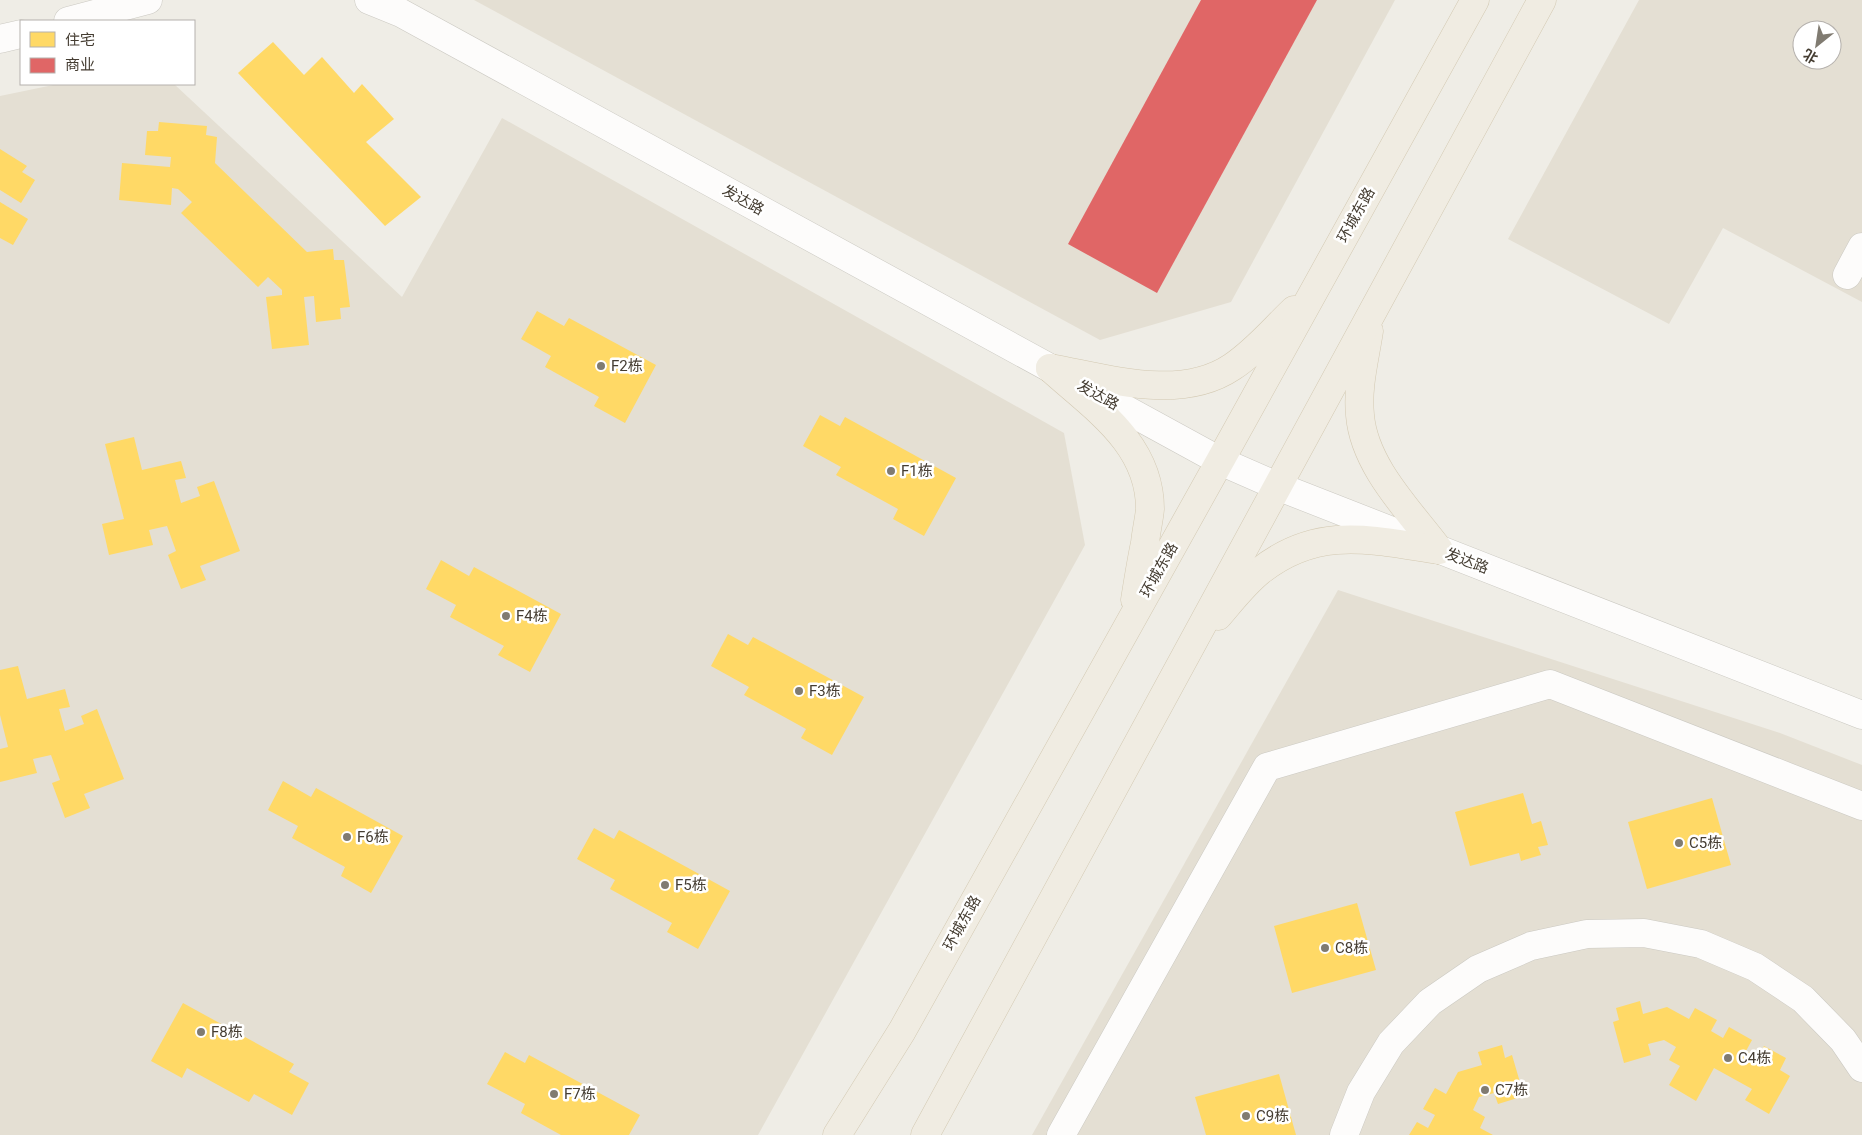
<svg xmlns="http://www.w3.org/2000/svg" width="1862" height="1135" viewBox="0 0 1862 1135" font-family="Roboto,'Noto Sans SC',sans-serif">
	<rect width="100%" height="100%" fill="#efede6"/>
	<g fill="#e4dfd3" fill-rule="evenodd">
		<polygon points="474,0 1395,0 1231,302 1100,340"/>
		<path d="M 1639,0 L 1862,0 L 1862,302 L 1723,228 L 1669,324 L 1508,239 ZM 1802,30 L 1832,30 L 1832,60 L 1802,60 Z"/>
		<polygon points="58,84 174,84 402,297 502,118 1064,433 1085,545 758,1135 0,1135 0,96"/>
		<polygon points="1338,590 1780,733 1862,765 1862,1135 1032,1135"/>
	</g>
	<g fill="#ffd966">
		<polygon points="1256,0 1314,0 1270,46 1256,32 1258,29 1250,22 1261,10 1253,3"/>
		<polygon points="273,42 304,75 322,57 354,93 362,84 394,119 366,142 421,197 385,226 238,73"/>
		<polygon points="159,122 207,126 206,135 217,137 215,163 307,252 333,249 334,260 344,260 350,307 340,308 341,319 316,322 314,296 304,297 309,345 272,349 266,297 282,295 282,290 268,277 258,287 181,213 192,202 178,189 172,188 171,205 119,200 122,163 170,167 171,157 145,155 147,131 158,131"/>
		<polygon points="1156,131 1207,181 1193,195 1191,192 1183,200 1172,189 1165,196 1180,210 1183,208 1196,221 1147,271 1133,258 1135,255 1128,248 1138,237 1131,229 1146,213 1138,205 1126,218 1100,193 1109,184 1106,181 1119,168 1139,188 1147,180 1137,171 1143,164 1136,157 1145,148 1142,145"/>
		<polygon points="0,149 27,166 22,172 35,180 21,203 0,190"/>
		<polygon points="0,202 28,219 13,245 0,238"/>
		<polygon points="537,311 564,326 569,318 656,365 625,423 594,406 599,397 545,367 551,356 521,339"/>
		<polygon points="820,415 840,426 845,417 956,478 924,536 893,519 898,509 836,475 841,467 803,446"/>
		<polygon points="134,437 142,470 181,461 186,478 175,480 181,503 200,496 197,487 214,481 240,551 200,566 206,580 181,589 168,555 176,551 167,526 149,530 153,545 109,555 102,524 124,519 105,444"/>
		<polygon points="441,560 469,576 474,567 561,614 530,672 498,655 504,646 450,617 456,605 426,589"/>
		<polygon points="728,634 748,645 753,637 864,697 832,755 801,738 806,729 744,695 749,687 711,666"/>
		<polygon points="18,666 27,699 65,689 70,707 59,709 65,731 84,724 81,716 97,709 124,779 84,794 90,808 65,818 52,783 60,780 51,755 33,759 37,773 0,782 0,749 8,747 0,715 0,670"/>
		<polygon points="283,781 311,797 316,788 403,836 371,893 341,876 345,867 292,838 298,826 268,810"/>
		<polygon points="1523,793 1532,824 1541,821 1548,845 1538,847 1541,855 1521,861 1519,853 1470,866 1455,812"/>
		<polygon points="1712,798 1731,865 1647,889 1628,822"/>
		<polygon points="594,828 614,839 619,830 730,891 698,949 667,932 672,923 610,889 615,880 577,859"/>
		<polygon points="1357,903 1376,970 1292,993 1274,926"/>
		<polygon points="1640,1001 1643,1014 1667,1007 1689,1019 1695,1008 1717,1020 1711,1031 1723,1038 1729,1027 1752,1040 1746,1051 1758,1057 1764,1046 1786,1058 1780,1070 1790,1076 1769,1114 1745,1100 1752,1089 1714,1068 1696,1101 1669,1085 1680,1066 1669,1060 1676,1047 1664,1040 1648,1044 1651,1055 1624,1063 1613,1022 1619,1020 1616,1008"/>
		<polygon points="183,1003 294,1064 289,1072 309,1083 292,1115 254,1094 249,1102 187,1068 182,1078 151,1061"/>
		<polygon points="1502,1045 1505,1058 1512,1055 1524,1096 1498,1104 1494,1093 1479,1097 1473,1110 1485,1117 1480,1128 1493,1135 1409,1135 1417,1122 1428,1128 1435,1115 1423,1109 1435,1088 1446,1094 1458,1072 1482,1065 1478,1052"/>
		<polygon points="505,1052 525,1063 529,1055 640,1115 629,1135 561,1135 521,1113 525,1104 487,1084"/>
		<polygon points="1279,1074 1296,1135 1206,1135 1195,1097"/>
	</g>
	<polygon fill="#e06666" points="1201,0 1317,0 1157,293 1068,244"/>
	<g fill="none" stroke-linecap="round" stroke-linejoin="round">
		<g stroke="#cbc9c2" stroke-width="29">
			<g id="minor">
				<polyline points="369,0 401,13 1220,461 1277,486 1862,715"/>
				<polyline points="68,21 148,0"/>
				<polyline points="0,39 21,34"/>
				<polyline points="1847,275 1862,247"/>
				<polyline points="1061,1135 1267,767 1550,684 1862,806"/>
				<polyline points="1344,1135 1361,1092 1391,1043 1430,1002 1478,969 1531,946 1587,934 1644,933 1701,944 1755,967 1803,999 1843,1040 1862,1068"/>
			</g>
		</g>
		<g stroke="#d3c9b2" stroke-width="29">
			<g id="major">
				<path d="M 1369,331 C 1365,358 1357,387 1360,415 C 1364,466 1409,510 1439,550"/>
				<path d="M 1050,368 C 1107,378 1180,402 1232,367 C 1255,352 1274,329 1294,310"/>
				<path d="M 1050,368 C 1094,408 1150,443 1150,509 C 1149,520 1146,532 1145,543 C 1141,562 1138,581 1135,600"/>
				<path d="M 1218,616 C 1231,601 1244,584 1260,571 C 1318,525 1371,540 1439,550"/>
				<polyline points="837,1135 902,1031 1220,461 1475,0"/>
				<polyline points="925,1135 1542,0"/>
			</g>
		</g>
		<use href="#minor" stroke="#fdfcfb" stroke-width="28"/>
		<use href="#major" stroke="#f0ece2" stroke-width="28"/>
	</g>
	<g fill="#807b71" stroke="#fff" stroke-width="2">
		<circle cx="601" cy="366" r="5"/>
		<circle cx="891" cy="471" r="5"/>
		<circle cx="506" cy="616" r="5"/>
		<circle cx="799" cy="691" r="5"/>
		<circle cx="347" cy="837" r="5"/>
		<circle cx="1679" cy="843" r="5"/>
		<circle cx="665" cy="885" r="5"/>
		<circle cx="1325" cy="948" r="5"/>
		<circle cx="201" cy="1032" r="5"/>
		<circle cx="1728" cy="1058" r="5"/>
		<circle cx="1485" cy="1090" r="5"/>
		<circle cx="554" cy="1094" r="5"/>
		<circle cx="1246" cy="1116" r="5"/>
	</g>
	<g text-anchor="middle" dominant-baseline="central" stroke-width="5" stroke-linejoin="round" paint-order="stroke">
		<g font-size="15" fill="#453d32" stroke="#fff">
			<text transform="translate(743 200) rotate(29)">发达路</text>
			<text transform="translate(1356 215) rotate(-61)">环城东路</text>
			<text transform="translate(1098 395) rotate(29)">发达路</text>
			<text transform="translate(1467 561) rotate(21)">发达路</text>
			<text transform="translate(1159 570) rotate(-61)">环城东路</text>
			<text transform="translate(962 923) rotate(-61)">环城东路</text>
		</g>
		<g font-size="15" fill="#453d32" stroke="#fff" text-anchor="start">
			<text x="611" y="366">F2栋</text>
			<text x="901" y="471">F1栋</text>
			<text x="516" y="616">F4栋</text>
			<text x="809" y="691">F3栋</text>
			<text x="357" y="837">F6栋</text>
			<text x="1689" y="843">C5栋</text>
			<text x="675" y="885">F5栋</text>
			<text x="1335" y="948">C8栋</text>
			<text x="211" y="1032">F8栋</text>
			<text x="1738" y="1058">C4栋</text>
			<text x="1495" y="1090">C7栋</text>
			<text x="564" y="1094">F7栋</text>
			<text x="1256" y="1116">C9栋</text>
		</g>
	</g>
	<rect x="20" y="20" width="175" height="65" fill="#ffffff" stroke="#b5b1ad"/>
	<rect x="30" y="32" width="25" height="15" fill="#ffd966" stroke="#b5b1ad"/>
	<text x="65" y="45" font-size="15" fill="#453d32">住宅</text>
	<rect x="30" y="58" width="25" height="15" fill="#e06666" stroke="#b5b1ad"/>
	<text x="65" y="70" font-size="15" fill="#453d32">商业</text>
	<g transform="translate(1817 45) rotate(210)"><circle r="24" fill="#ffffff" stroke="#b5b1ad"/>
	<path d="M0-4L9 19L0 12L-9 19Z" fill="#807b71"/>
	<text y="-8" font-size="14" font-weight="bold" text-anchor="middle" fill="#453d32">北</text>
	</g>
</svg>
